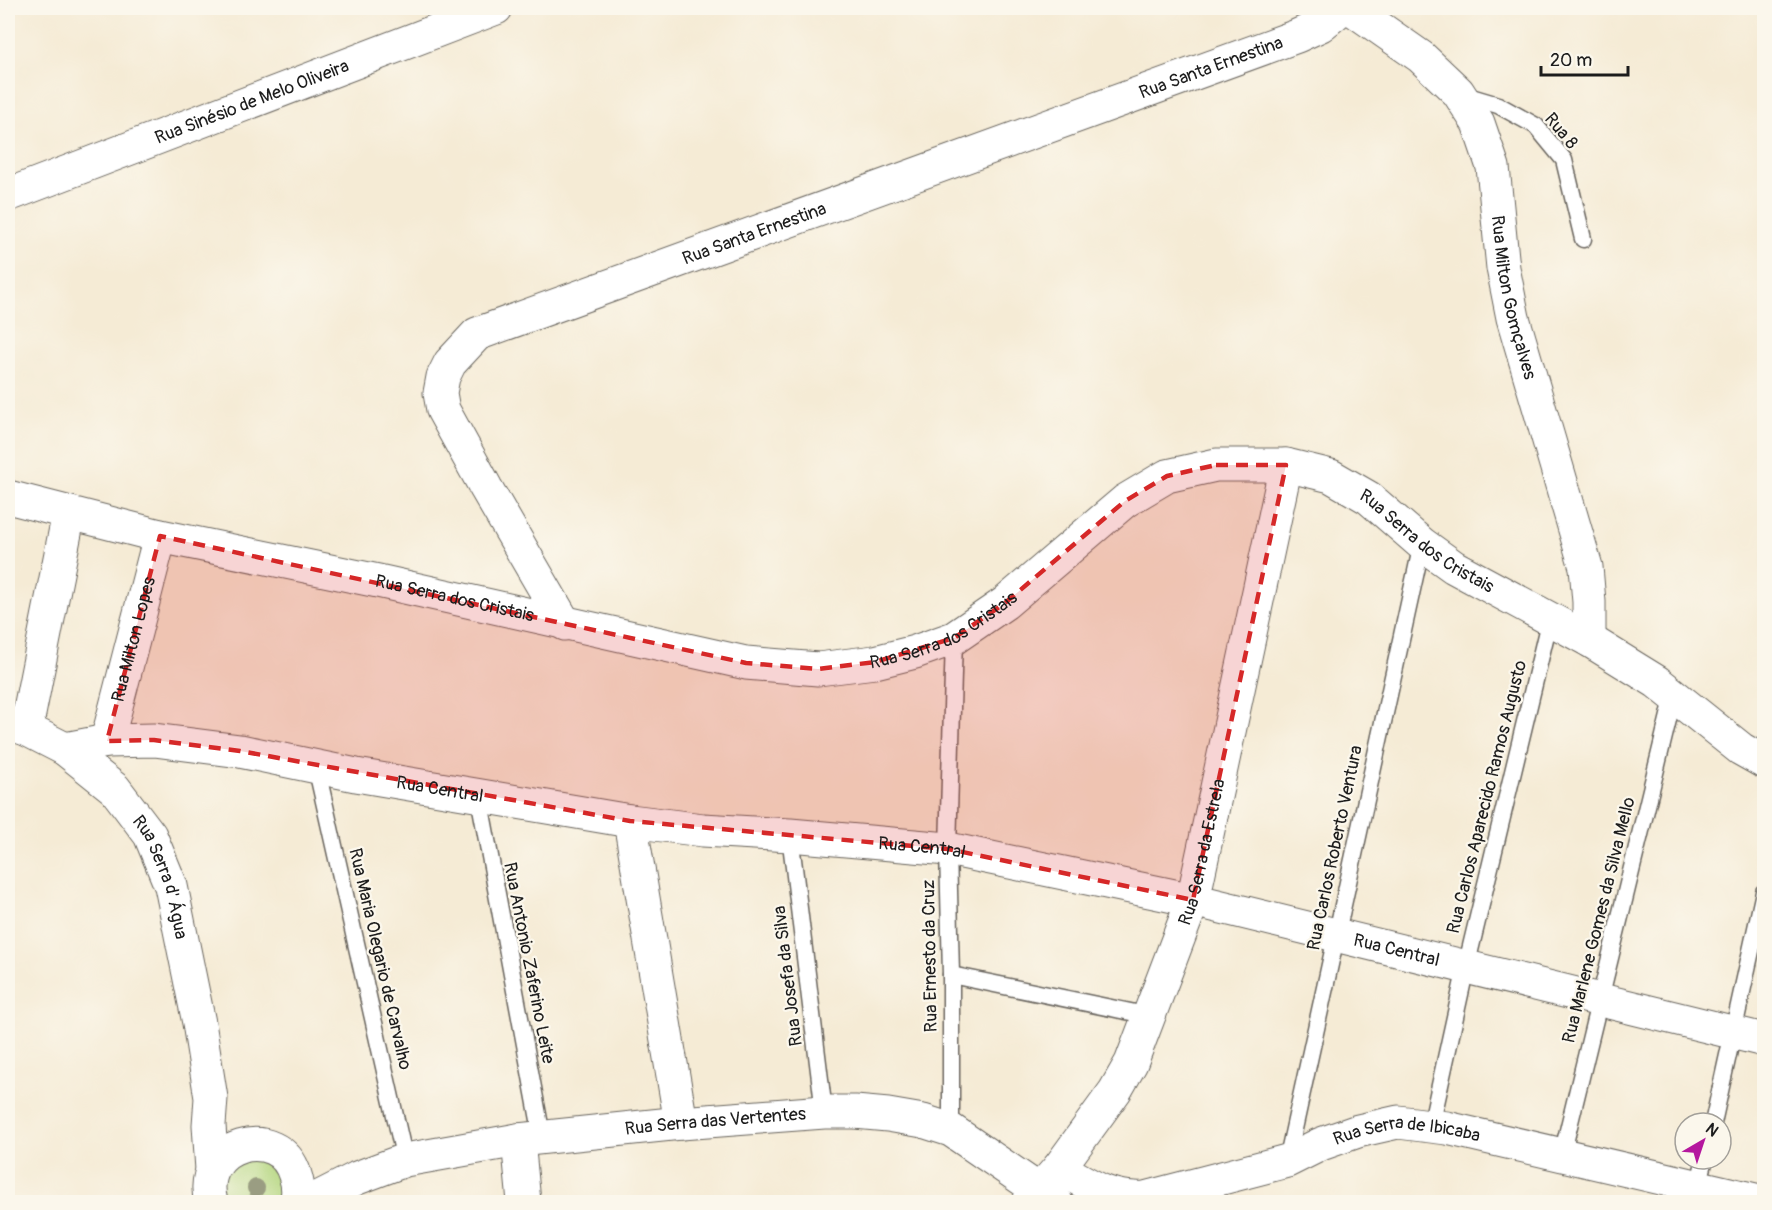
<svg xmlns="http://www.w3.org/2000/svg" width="1772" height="1210" viewBox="0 0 1772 1210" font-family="Pangolin,sans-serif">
	<rect width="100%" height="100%" fill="#fbf7ec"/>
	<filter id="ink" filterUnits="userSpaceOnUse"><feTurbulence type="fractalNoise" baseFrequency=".0167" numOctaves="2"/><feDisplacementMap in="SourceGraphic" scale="12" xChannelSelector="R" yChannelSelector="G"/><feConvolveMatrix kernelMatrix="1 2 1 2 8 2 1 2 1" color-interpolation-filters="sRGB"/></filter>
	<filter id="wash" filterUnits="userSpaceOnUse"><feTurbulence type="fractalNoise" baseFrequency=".008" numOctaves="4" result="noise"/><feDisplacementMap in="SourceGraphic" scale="24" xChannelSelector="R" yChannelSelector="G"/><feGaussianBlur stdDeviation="1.35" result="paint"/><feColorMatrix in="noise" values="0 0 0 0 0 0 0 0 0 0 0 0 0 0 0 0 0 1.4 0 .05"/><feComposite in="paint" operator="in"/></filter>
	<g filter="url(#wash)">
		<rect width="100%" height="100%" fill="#f5ebd5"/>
		<polygon fill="#b2d57d" stroke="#67784c" stroke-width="1.5" points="271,1155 289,1202 218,1202 227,1161"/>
	</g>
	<g filter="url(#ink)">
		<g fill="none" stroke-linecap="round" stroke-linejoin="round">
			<g stroke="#68645d" stroke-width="19">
				<g id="service">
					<polyline points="1461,94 1498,105 1536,126 1564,160 1583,239"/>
					<polyline points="316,766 405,1160"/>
					<polyline points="479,797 542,1136"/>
					<polyline points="790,835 824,1112"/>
					<polyline points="951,975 1150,1016"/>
					<polyline points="1713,1123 1764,892"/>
					<polyline points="1431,1126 1466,967 1550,618"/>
					<polyline points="951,1130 951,975 948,849 954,638"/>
					<polyline points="1562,1155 1674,695"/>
					<polyline points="1287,1161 1422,544"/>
					<polyline points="1698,1186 1705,1159"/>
				</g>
			</g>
			<g stroke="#68645d" stroke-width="35">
				<g id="minor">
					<path id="s1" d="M 1351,8 L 1421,57 L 1458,92 L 1478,123 L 1493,167 L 1503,268 L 1513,318 L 1586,567 L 1589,602 L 1589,640"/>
					<path id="s2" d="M 8,195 L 496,8"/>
					<path id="s3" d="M 565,624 L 486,488 L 443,410 L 440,393 L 443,377 L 450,363 L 477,334 L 1297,36 L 1321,25 L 1342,8"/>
					<path id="s4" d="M 8,723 L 26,729 L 65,749 L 115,789 L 150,835 L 171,886 L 199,1023 L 211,1098 L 209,1125 L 212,1170"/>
					<polyline points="26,729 69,513"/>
					<path id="s5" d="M 107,741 L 160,536"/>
					<path id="s6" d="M 65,749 L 107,741 L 154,740 L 240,751 L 356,775 L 630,821 L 703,830 L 790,835 L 948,849 L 1193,900 L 1764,1040"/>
					<polyline points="630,821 681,1123"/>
					<polyline points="518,1140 524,1202"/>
					<path id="s7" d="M 1059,1168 C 1090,1185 1109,1200 1145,1198 L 1287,1161 L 1321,1144 L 1358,1131 L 1398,1122 L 1447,1128 L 1764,1202"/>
					<path d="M 211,1202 C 195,1144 279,1121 295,1175 C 298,1184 299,1193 296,1202"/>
					<path id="s8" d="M 310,1202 L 357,1178 L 405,1160 L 518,1140 L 681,1123 L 824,1112 L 855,1112 L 888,1115 L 923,1121 L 951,1130 L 1056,1202"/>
					<path id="s9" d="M 1029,1202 L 1059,1168 L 1115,1091 L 1131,1063 L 1193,900 L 1286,465"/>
				</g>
			</g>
			<g stroke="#68645d" stroke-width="35">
				<g id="tertiary">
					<path id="s10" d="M 8,497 L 160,536 L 378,581 L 746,663 L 818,669 L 875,662 L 915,652 L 954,638 L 1005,603 L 1125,501 L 1167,476 L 1216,465 L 1286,465 L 1331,476 L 1369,498 L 1422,544 L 1454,567 L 1589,640 L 1657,682 L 1741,749 L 1764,762"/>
				</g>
			</g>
			<use href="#service" stroke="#fff" stroke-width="16"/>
			<use href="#minor" stroke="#fff" stroke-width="33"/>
			<use href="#tertiary" stroke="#fff" stroke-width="33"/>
		</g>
		<circle fill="#9a9d82" cx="256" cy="1188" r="9"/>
	</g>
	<path fill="#d62828" fill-opacity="0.2" stroke="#d62828" stroke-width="4.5" stroke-dasharray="12 8" stroke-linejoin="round" d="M 1216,465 L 1286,465 L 1193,900 L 948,849 L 630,821 L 240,751 L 154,740 L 107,741 L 160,536 L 746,663 L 818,669 L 875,662 L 954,638 L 1005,603 L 1125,501 L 1167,476 Z"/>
	<g text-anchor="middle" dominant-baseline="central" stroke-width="4.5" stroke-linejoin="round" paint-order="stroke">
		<g font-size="18" fill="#1c1c1c" stroke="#fbf7ec">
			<text stroke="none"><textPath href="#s3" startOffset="1116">Rua Santa Ernestina</textPath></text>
			<text stroke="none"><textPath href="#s2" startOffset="261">Rua Sinésio de Melo Oliveira</textPath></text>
			<text transform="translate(1561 131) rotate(50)">Rua 8</text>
			<text stroke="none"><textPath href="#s3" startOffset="630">Rua Santa Ernestina</textPath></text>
			<text stroke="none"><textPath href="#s1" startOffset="352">Rua Milton Gomçalves</textPath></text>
			<text stroke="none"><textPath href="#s10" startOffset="1520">Rua Serra dos Cristais</textPath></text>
			<text stroke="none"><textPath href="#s10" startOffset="458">Rua Serra dos Cristais</textPath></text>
			<text stroke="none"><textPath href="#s10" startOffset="962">Rua Serra dos Cristais</textPath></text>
			<text stroke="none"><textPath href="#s5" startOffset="105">Rua Milton Lopes</textPath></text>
			<text stroke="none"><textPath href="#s6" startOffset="380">Rua Central</textPath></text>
			<text transform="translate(1487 797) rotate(-76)">Rua Carlos Aparecido Ramos Augusto</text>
			<text stroke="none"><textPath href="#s6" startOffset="866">Rua Central</textPath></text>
			<text transform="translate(1335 848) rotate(-78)">Rua Carlos Roberto Ventura</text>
			<text stroke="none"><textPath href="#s9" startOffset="396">Rua Serra da Estrela</textPath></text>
			<text stroke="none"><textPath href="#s4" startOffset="228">Rua Serra d' Água</textPath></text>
			<text transform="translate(1599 920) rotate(-76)">Rua Marlene Gomes da Silva Mello</text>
			<text stroke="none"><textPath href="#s6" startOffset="1352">Rua Central</textPath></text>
			<text transform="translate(930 956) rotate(-91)">Rua Ernesto da Cruz</text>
			<text transform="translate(380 959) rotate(77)">Rua Maria Olegario de Carvalho</text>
			<text transform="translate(529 963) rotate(79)">Rua Antonio Zaferino Leite</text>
			<text transform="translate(788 976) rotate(-97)">Rua Josefa da Silva</text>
			<text stroke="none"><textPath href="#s8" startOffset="417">Rua Serra das Vertentes</textPath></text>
			<text stroke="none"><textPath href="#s7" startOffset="366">Rua Serra de Ibicaba</textPath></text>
		</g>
	</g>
	<rect width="1772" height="1210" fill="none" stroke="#fbf7ec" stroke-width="30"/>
	<g transform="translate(1703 1141) rotate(39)"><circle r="28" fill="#fbf7ec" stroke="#a29f99" stroke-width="1.5"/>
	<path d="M0-4.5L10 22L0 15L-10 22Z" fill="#b5179e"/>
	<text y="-9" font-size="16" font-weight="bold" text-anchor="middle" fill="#1c1c1c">N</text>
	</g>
	<path d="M1541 66v9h87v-9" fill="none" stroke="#1c1c1c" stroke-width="3"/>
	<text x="1550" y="66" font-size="18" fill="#1c1c1c" stroke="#fbf7ec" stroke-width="4.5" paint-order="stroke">20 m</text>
</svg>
